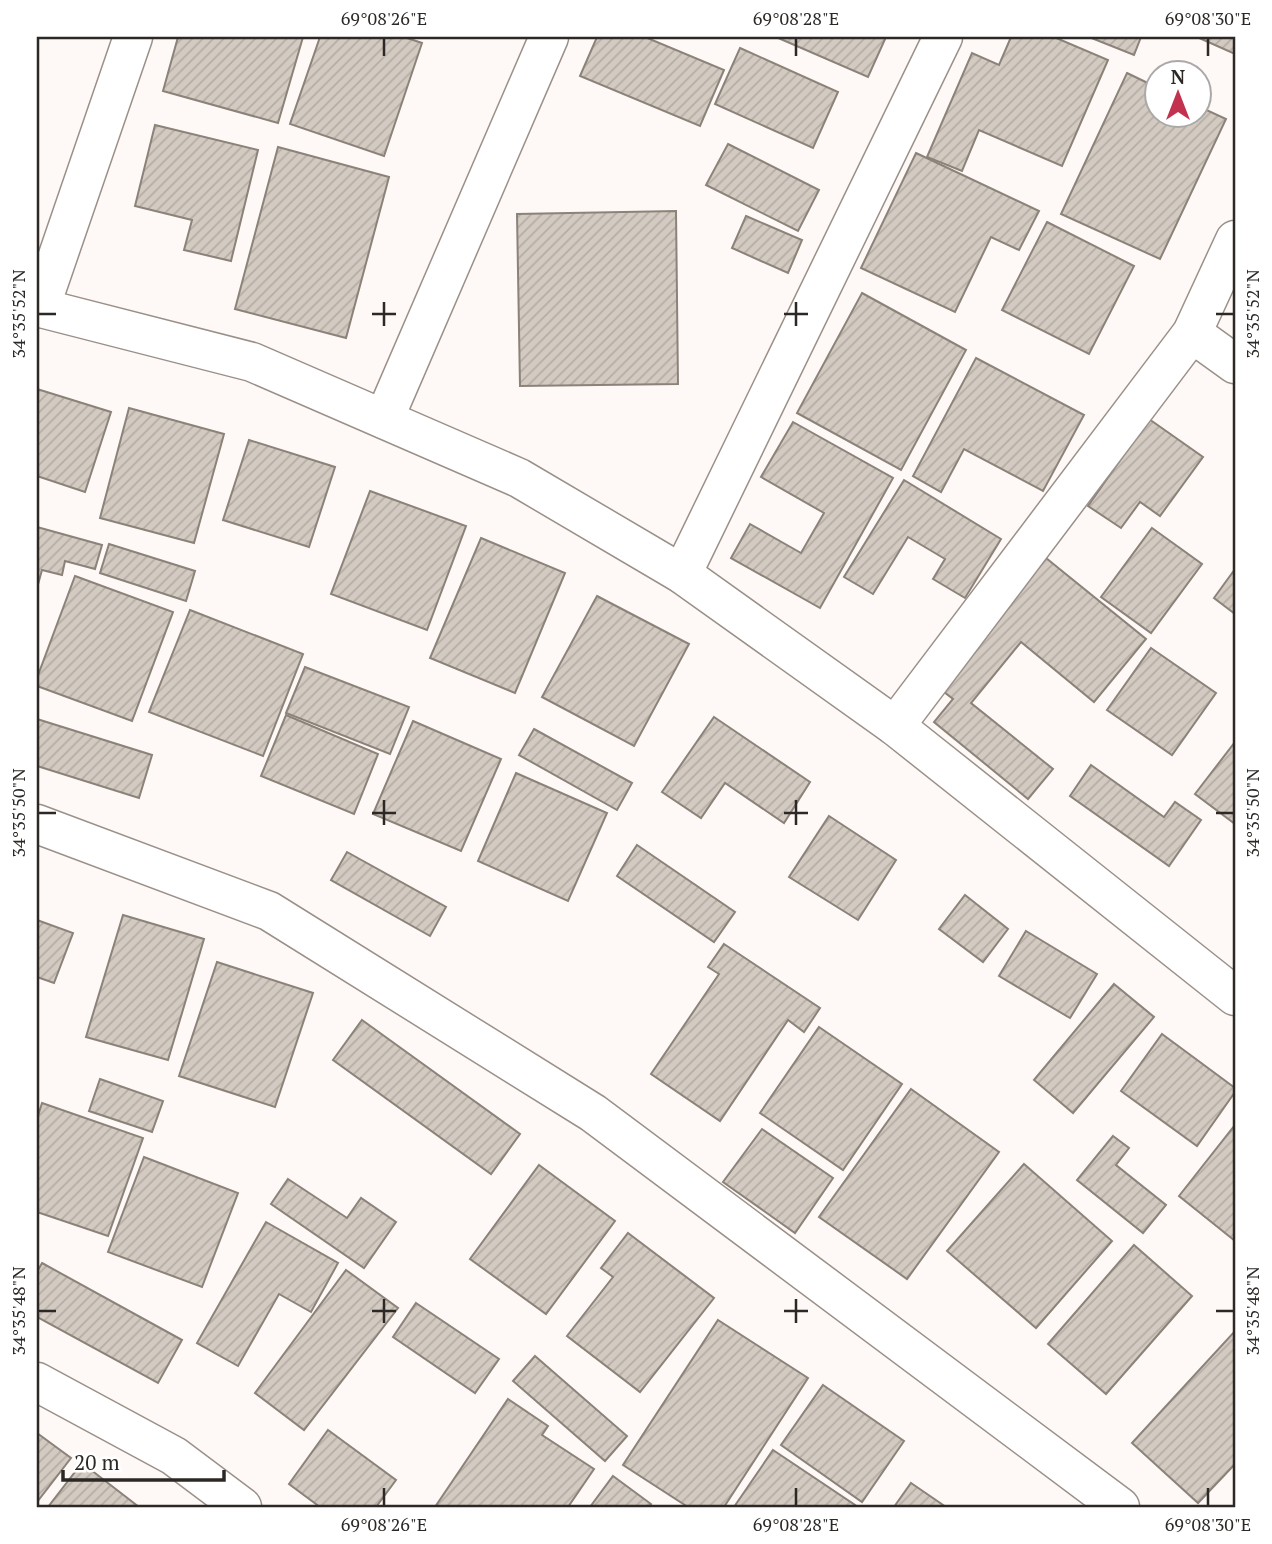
<svg xmlns="http://www.w3.org/2000/svg" width="1272" height="1544" viewBox="0 0 1272 1544" font-family="'PT Serif',serif">
	<defs>
		<pattern id="building-hatch" width="6" height="6" patternUnits="userSpaceOnUse" patternTransform="scale(1.75)"><rect width="6" height="6" fill="#d3cac1"/><path d="M-1 1l2-2M0 6l6-6M5 7l2-2" fill="none" stroke="#b5aea6"/></pattern>
	</defs>
	<rect width="100%" height="100%" fill="#fef9f6"/>
	<g fill="url(#building-hatch)" stroke="#8b8279" stroke-width="2">
		<polygon points="178,37 303,37 278,123 163,91"/>
		<polygon points="320,37 404,37 422,43 384,156 290,124"/>
		<polygon points="597,37 645,37 724,70 700,126 580,76"/>
		<polygon points="776,37 886,37 868,77"/>
		<polygon points="1011,37 1054,37 1108,60 1062,166 979,130 962,171 927,157 972,53 999,65"/>
		<polygon points="1089,37 1141,37 1134,55"/>
		<polygon points="1197,37 1235,37 1235,54"/>
		<polygon points="740,48 838,92 813,148 715,104"/>
		<polygon points="1127,73 1156,87 1156,116 1198,116 1198,106 1226,119 1160,259 1061,214"/>
		<polygon points="155,125 258,150 231,261 184,250 192,220 135,206"/>
		<polygon points="728,144 819,190 798,231 706,185"/>
		<polygon points="278,147 389,177 346,338 235,309"/>
		<polygon points="916,153 1039,211 1019,250 991,237 955,312 861,268"/>
		<polygon points="676,211 678,384 520,386 517,214"/>
		<polygon points="746,216 802,240 788,273 732,248"/>
		<polygon points="1047,222 1134,266 1089,354 1002,310"/>
		<polygon points="862,293 966,350 901,470 797,413"/>
		<polygon points="976,358 1084,415 1043,491 964,449 941,492 913,476"/>
		<polygon points="37,389 111,412 85,492 37,476"/>
		<polygon points="129,408 224,434 194,543 100,518"/>
		<polygon points="1149,419 1203,457 1160,516 1140,502 1121,528 1088,506"/>
		<polygon points="793,422 893,478 820,608 731,558 750,524 801,553 824,513 761,477"/>
		<polygon points="249,440 335,467 309,547 223,520"/>
		<polygon points="904,480 1001,539 965,598 933,579 945,559 908,537 873,594 844,577"/>
		<polygon points="370,491 466,526 427,630 331,594"/>
		<polygon points="37,527 102,545 95,569 65,561 62,575 42,570 37,588"/>
		<polygon points="1152,528 1202,564 1151,633 1101,597"/>
		<polygon points="481,538 565,573 515,693 430,658"/>
		<polygon points="109,544 195,571 186,601 100,573"/>
		<polygon points="1046,558 1146,639 1094,702 1021,642 971,703 1053,769 1028,799 934,722 953,699 939,688"/>
		<polygon points="1235,569 1235,614 1214,598"/>
		<polygon points="75,576 173,612 132,721 37,686 37,678"/>
		<polygon points="597,596 689,644 634,746 542,697"/>
		<polygon points="190,610 303,654 263,756 149,712"/>
		<polygon points="1151,648 1216,693 1172,755 1107,710"/>
		<polygon points="305,667 409,707 390,754 286,713"/>
		<polygon points="286,715 378,754 354,814 261,776"/>
		<polygon points="714,717 810,782 784,823 725,783 701,818 662,792"/>
		<polygon points="37,719 152,755 139,798 37,766"/>
		<polygon points="413,721 501,759 461,851 373,814"/>
		<polygon points="534,729 632,783 617,810 519,755"/>
		<polygon points="1235,742 1235,824 1195,794"/>
		<polygon points="1091,765 1164,817 1175,802 1201,820 1169,866 1070,796"/>
		<polygon points="516,773 607,813 568,901 478,861"/>
		<polygon points="829,816 896,860 858,920 789,877"/>
		<polygon points="637,845 735,912 714,942 617,876"/>
		<polygon points="347,852 446,907 430,936 331,880"/>
		<polygon points="965,895 1008,929 983,962 939,929"/>
		<polygon points="123,915 204,939 168,1060 86,1037"/>
		<polygon points="37,920 73,933 54,983 37,977"/>
		<polygon points="1026,931 1097,974 1070,1018 999,976"/>
		<polygon points="724,944 820,1008 804,1032 788,1020 720,1121 651,1074 719,974 708,967"/>
		<polygon points="217,962 313,993 275,1107 179,1076"/>
		<polygon points="1114,984 1154,1017 1073,1113 1034,1080"/>
		<polygon points="362,1020 520,1134 491,1174 333,1060"/>
		<polygon points="819,1027 902,1084 843,1170 760,1113"/>
		<polygon points="1162,1034 1235,1088 1235,1092 1197,1146 1121,1091"/>
		<polygon points="100,1079 163,1101 152,1132 89,1111"/>
		<polygon points="911,1089 999,1152 907,1279 819,1217"/>
		<polygon points="42,1103 143,1138 108,1236 37,1212 37,1119"/>
		<polygon points="1235,1125 1235,1241 1179,1196"/>
		<polygon points="762,1129 833,1178 795,1233 723,1182"/>
		<polygon points="1113,1136 1129,1148 1116,1165 1166,1205 1143,1233 1077,1180"/>
		<polygon points="144,1157 238,1193 202,1287 108,1252"/>
		<polygon points="1024,1164 1112,1241 1036,1328 947,1251"/>
		<polygon points="539,1165 615,1221 546,1314 470,1259"/>
		<polygon points="288,1179 347,1218 361,1198 396,1222 364,1268 271,1204"/>
		<polygon points="266,1222 338,1263 311,1312 279,1294 238,1366 197,1343"/>
		<polygon points="628,1233 714,1298 640,1392 567,1336 613,1277 601,1268"/>
		<polygon points="1134,1245 1192,1296 1106,1394 1048,1344"/>
		<polygon points="42,1263 182,1340 158,1383 37,1317 37,1272"/>
		<polygon points="346,1270 398,1308 304,1430 255,1393"/>
		<polygon points="416,1303 499,1359 475,1393 393,1337"/>
		<polygon points="718,1320 808,1378 724,1507 688,1507 623,1465"/>
		<polygon points="1235,1331 1235,1464 1198,1503 1132,1443"/>
		<polygon points="535,1356 627,1436 605,1461 513,1381"/>
		<polygon points="823,1385 904,1441 862,1502 781,1445"/>
		<polygon points="508,1399 548,1426 542,1435 594,1469 568,1507 435,1507"/>
		<polygon points="328,1430 396,1480 376,1507 320,1507 289,1484"/>
		<polygon points="37,1433 71,1458 37,1502"/>
		<polygon points="773,1450 855,1505 853,1507 734,1507"/>
		<polygon points="82,1463 139,1507 48,1507"/>
		<polygon points="613,1476 651,1504 648,1507 590,1507"/>
		<polygon points="911,1483 946,1507 894,1507"/>
	</g>
	<g fill="none" stroke-linecap="round" stroke-linejoin="round">
		<g stroke="#9b9089" stroke-width="41">
			<g id="minor">
				<polyline points="37,307 252,362 519,478 682,574 895,726 1235,996"/>
				<polyline points="40,308 133,37"/>
				<polyline points="1192,333 1235,364"/>
				<polyline points="384,419 549,37"/>
				<polyline points="682,574 943,37"/>
				<polyline points="895,726 1192,333 1235,240"/>
				<polyline points="37,824 269,911 593,1113 1120,1507"/>
				<polyline points="37,1382 174,1456 242,1507"/>
			</g>
		</g>
		<use href="#minor" stroke="#fff" stroke-width="38"/>
	</g>
	<path fill="none" stroke="#2c2825" stroke-width="2.5" d="M 384,38 L 384,56M 796,38 L 796,56M 1208,38 L 1208,56M 384,302 L 384,326M 796,302 L 796,326M 38,314 L 56,314M 372,314 L 396,314M 784,314 L 808,314M 1216,314 L 1234,314M 384,800 L 384,825M 796,800 L 796,825M 38,813 L 56,813M 372,813 L 396,813M 784,813 L 808,813M 1216,813 L 1234,813M 384,1299 L 384,1323M 796,1299 L 796,1323M 38,1311 L 56,1311M 372,1311 L 396,1311M 784,1311 L 808,1311M 1216,1311 L 1234,1311M 384,1488 L 384,1506M 796,1488 L 796,1506M 1208,1488 L 1208,1506"/>
	<rect width="1272" height="1544" fill="none" stroke="#ffffff" stroke-width="77"/>
	<g transform="translate(1178 94)"><circle r="33" fill="#ffffff" stroke="#aba9a8" stroke-width="2"/>
	<path d="M0-5L12 26L0 18L-12 26Z" fill="#c2324f"/>
	<text y="-10" font-size="19" font-weight="bold" text-anchor="middle" fill="#2c2825">N</text>
	</g>
	<path d="M63 1470v10h161v-10" fill="none" stroke="#2c2825" stroke-width="3.5"/>
	<text x="74" y="1470" font-size="21" fill="#2c2825" stroke="#ffffff" stroke-width="5" paint-order="stroke">20 m</text>
	<rect x="38" y="38" width="1196" height="1468" fill="none" stroke="#2c2825" stroke-width="2.5"/>
	<g font-size="18" text-anchor="middle" fill="#2c2825">
		<text x="384" y="25">69°08'26"E</text>
		<text x="796" y="25">69°08'28"E</text>
		<text x="1208" y="25">69°08'30"E</text>
		<text transform="translate(19 314) rotate(-90)" y="6">34°35'52"N</text>
		<text transform="translate(1253 314) rotate(-90)" y="6">34°35'52"N</text>
		<text transform="translate(19 813) rotate(-90)" y="6">34°35'50"N</text>
		<text transform="translate(1253 813) rotate(-90)" y="6">34°35'50"N</text>
		<text transform="translate(19 1311) rotate(-90)" y="6">34°35'48"N</text>
		<text transform="translate(1253 1311) rotate(-90)" y="6">34°35'48"N</text>
		<text x="384" y="1531">69°08'26"E</text>
		<text x="796" y="1531">69°08'28"E</text>
		<text x="1208" y="1531">69°08'30"E</text>
	</g>
</svg>
